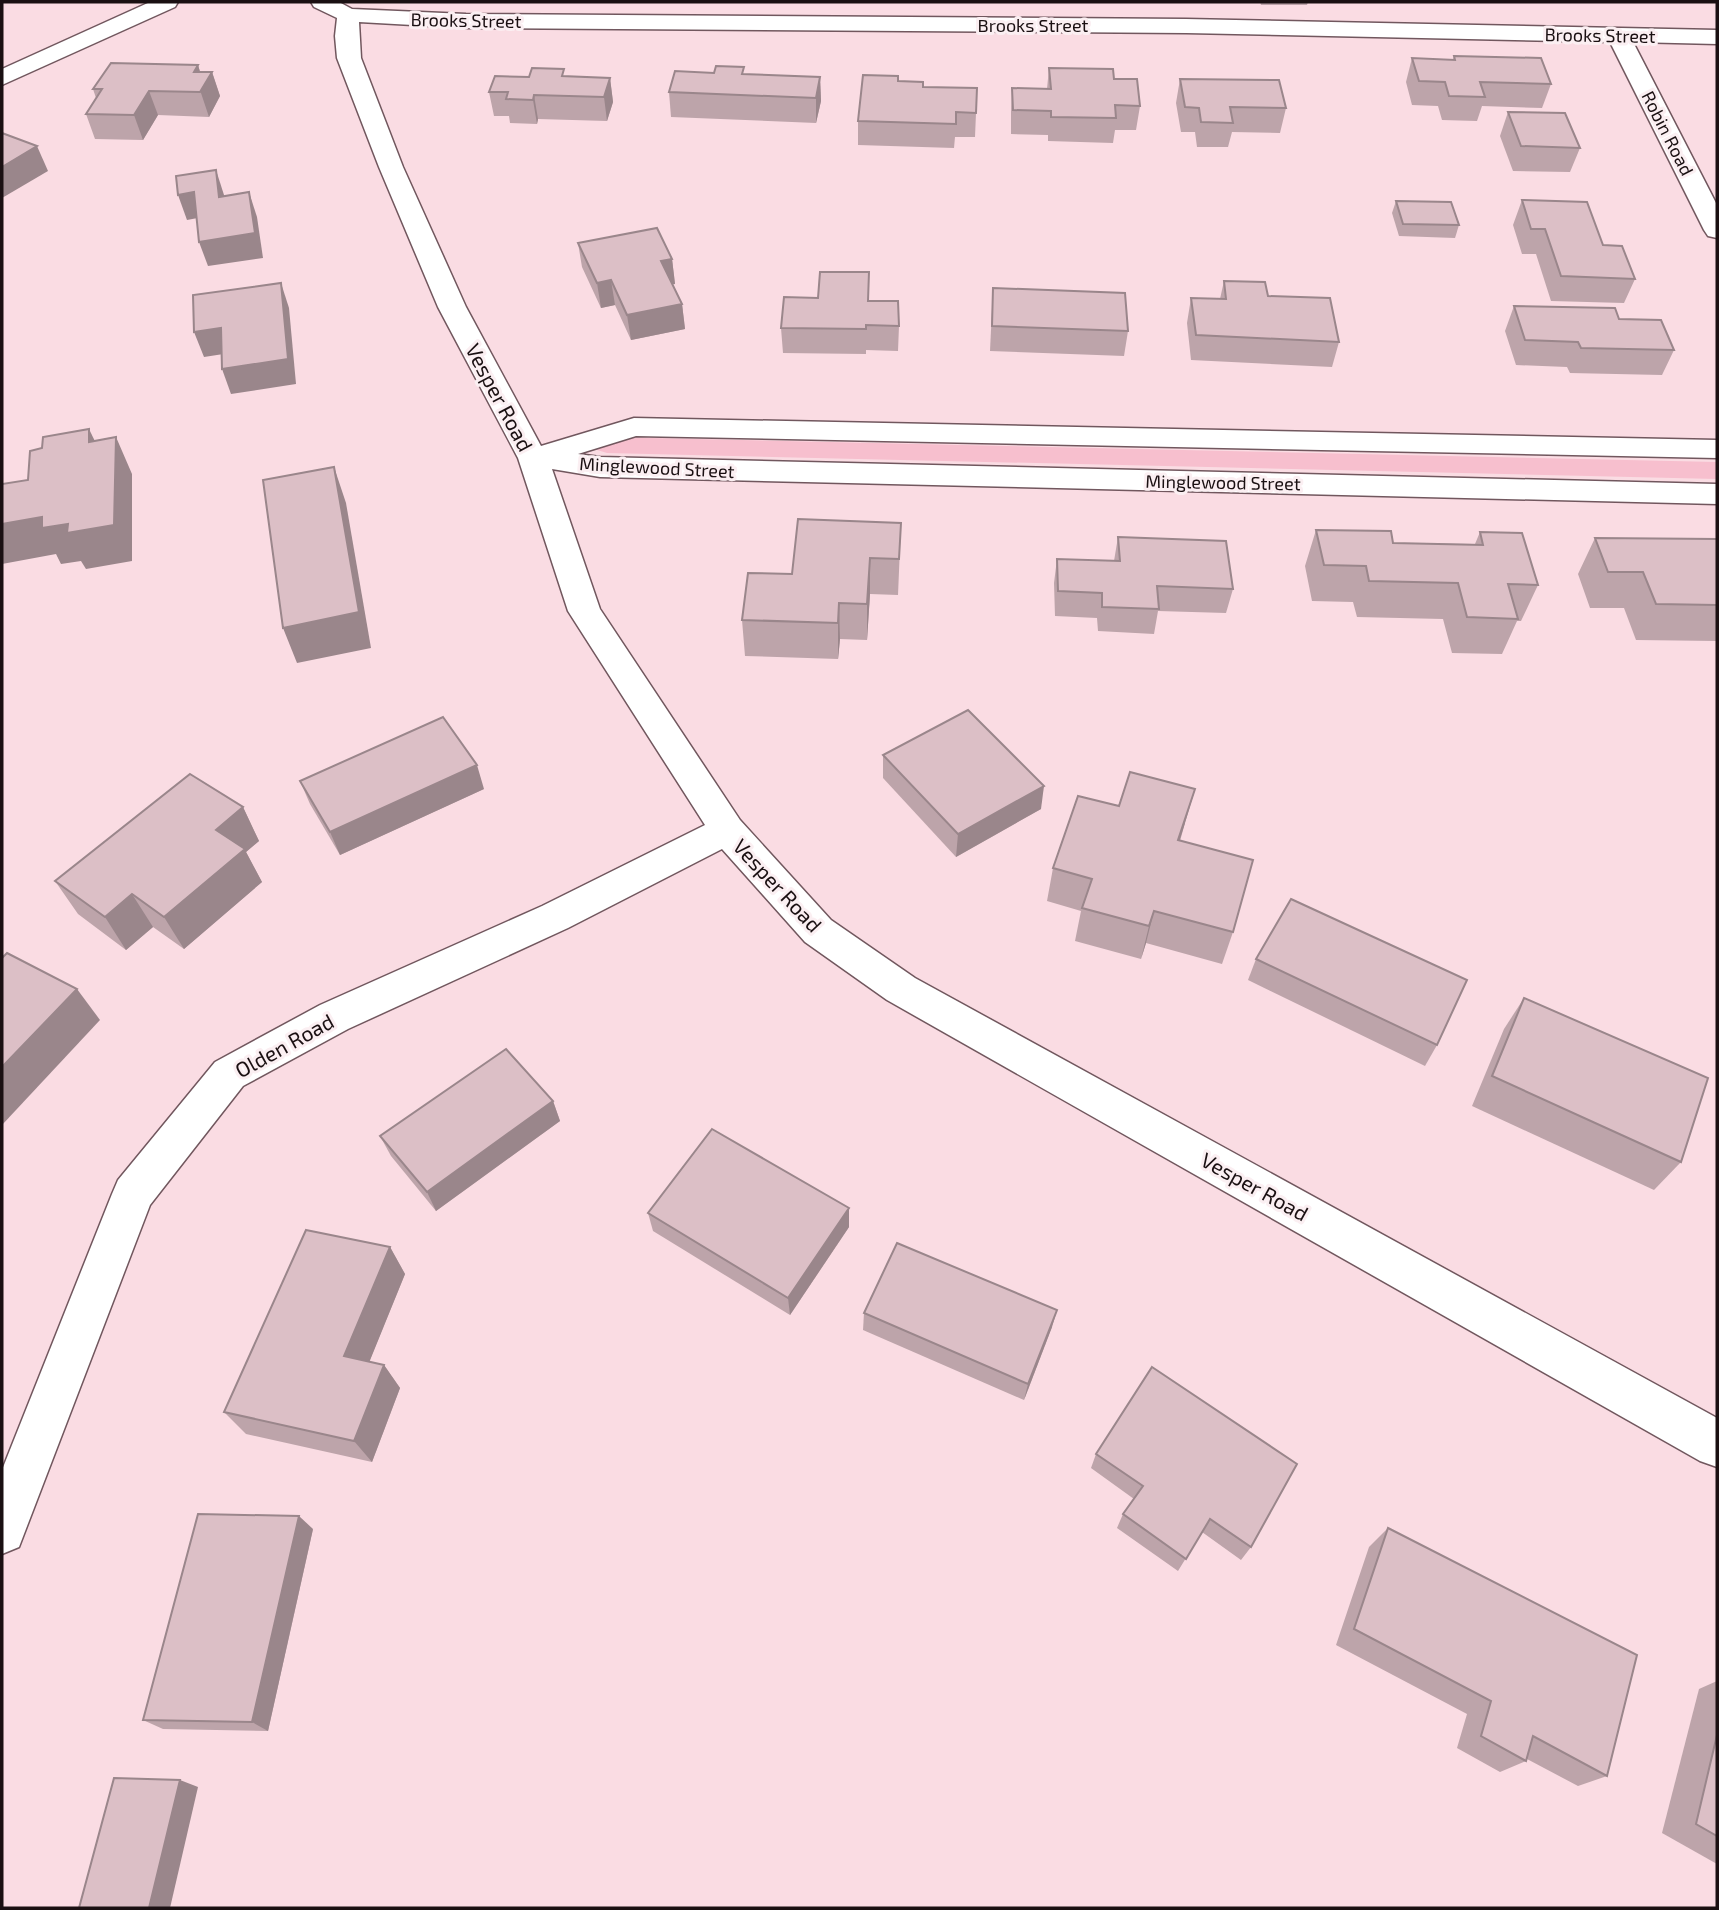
<svg xmlns="http://www.w3.org/2000/svg" width="1719" height="1910" viewBox="0 0 1719 1910" font-family="'Exo 2',sans-serif">
	<rect width="100%" height="100%" fill="#fadce3"/>
	<polygon fill="#f7bfce" points="608,437 1717,462 1717,479 607,453 594,449"/>
	<g fill="none" stroke-linecap="round" stroke-linejoin="round">
		<g stroke="#71575e" stroke-width="3">
			<g id="minor">
				<polygon points="150,2 178,2 175,7 2,85 2,69"/>
				<polygon points="311,2 339,2 352,9 466,14 1186,19 1717,30 1717,44 1633,42 1717,205 1717,238 1708,236 1704,230 1610,42 1186,33 466,28 359,22 361,58 403,167 466,307 541,446 634,418 1717,440 1717,458 636,436 578,454 600,457 1717,484 1717,504 600,477 552,469 600,609 740,820 831,920 915,978 1717,1418 1717,1467 1700,1461 887,1000 805,942 722,849 568,928 348,1029 243,1086 150,1205 19,1547 2,1554 2,1470 112,1194 118,1180 215,1062 320,1005 542,906 705,825 568,611 518,458 438,307 379,167 337,58 335,36 337,18 314,7"/>
			</g>
		</g>
		<use href="#minor" fill="#fff" fill-rule="evenodd"/>
	</g>
	<g fill="#bda4aa">
		<polygon points="1260,2 1308,2 1307,5 1261,5"/>
		<polygon points="1454,56 1551,84 1542,108 1482,106 1477,121 1442,120 1438,106 1412,105 1406,82 1412,58 1453,60"/>
		<polygon points="198,65 200,72 212,72 220,96 209,117 158,115 143,140 95,139 86,114 96,98 93,89"/>
		<polygon points="1049,68 1114,79 1140,106 1136,130 1115,130 1113,143 1048,141 1048,135 1011,134 1011,112 1012,88 1047,89"/>
		<polygon points="744,74 820,77 821,101 816,123 671,117 669,92"/>
		<polygon points="566,76 610,78 613,102 607,121 538,119 537,124 510,123 509,116 494,116 489,92 529,77"/>
		<polygon points="1180,79 1286,108 1280,133 1232,132 1228,147 1197,147 1195,132 1181,132 1176,103"/>
		<polygon points="898,81 923,87 976,113 975,137 955,137 954,148 858,145 858,121"/>
		<polygon points="1508,112 1580,148 1570,172 1513,171 1500,136"/>
		<polygon points="1522,200 1603,245 1635,279 1624,303 1551,301 1536,254 1522,254 1513,225"/>
		<polygon points="1396,201 1459,225 1455,238 1399,236 1392,213"/>
		<polygon points="578,243 672,259 675,284 672,284 682,304 685,329 631,340 615,305 601,308 582,267"/>
		<polygon points="1224,281 1268,296 1339,342 1332,367 1191,360 1187,323 1191,298 1220,299"/>
		<polygon points="993,288 1128,331 1124,356 990,351"/>
		<polygon points="869,301 899,326 898,351 866,350 866,354 783,353 781,328"/>
		<polygon points="1514,306 1619,319 1674,350 1662,375 1570,373 1567,367 1516,365 1505,331"/>
		<polygon points="901,523 898,595 870,594 867,640 840,639 838,659 745,656 742,620 792,574"/>
		<polygon points="1316,530 1393,543 1475,544 1480,532 1538,585 1521,621 1517,621 1502,654 1452,653 1443,619 1357,617 1353,602 1312,601 1305,566"/>
		<polygon points="1118,537 1233,589 1226,613 1158,611 1154,634 1098,631 1097,618 1055,616 1054,583 1057,559 1114,561"/>
		<polygon points="1595,538 1717,539 1717,641 1636,640 1624,608 1590,608 1578,574"/>
		<polygon points="883,755 1041,809 956,857 883,778"/>
		<polygon points="300,781 484,789 340,855 310,804"/>
		<polygon points="243,807 259,841 246,852 262,882 184,949 153,927 126,950 78,914 55,881"/>
		<polygon points="1185,823 1180,841 1233,932 1222,964 1146,943 1141,959 1075,941 1081,911 1047,901 1053,868"/>
		<polygon points="1256,959 1437,1045 1425,1066 1248,980"/>
		<polygon points="1524,998 1681,1162 1654,1190 1472,1106 1504,1029"/>
		<polygon points="553,1101 560,1121 436,1211 391,1156 380,1136"/>
		<polygon points="648,1213 849,1227 790,1315 653,1231"/>
		<polygon points="390,1247 405,1274 369,1362 384,1365 400,1388 372,1462 246,1434 224,1412"/>
		<polygon points="864,1313 1052,1327 1024,1400 863,1330"/>
		<polygon points="1152,1367 1251,1547 1241,1560 1202,1532 1178,1571 1117,1528 1123,1514 1134,1499 1091,1468 1096,1454"/>
		<polygon points="1388,1528 1607,1776 1578,1786 1527,1759 1526,1761 1500,1772 1457,1748 1467,1714 1336,1645 1369,1547"/>
		<polygon points="313,1529 268,1731 163,1729 143,1720"/>
		<polygon points="1717,1681 1717,1864 1662,1833 1699,1689"/>
	</g>
	<g fill="#9a868b">
		<polygon points="198,65 204,85 212,72 220,96 209,117 194,72"/>
		<polygon points="820,77 821,101 816,123 816,98"/>
		<polygon points="610,78 613,102 607,121 604,97"/>
		<polygon points="149,91 158,115 143,140 134,115"/>
		<polygon points="534,95 538,119 537,124 533,100"/>
		<polygon points="37,146 48,171 2,198 2,167"/>
		<polygon points="216,170 224,195 228,222 219,197"/>
		<polygon points="194,192 203,217 187,220 178,195"/>
		<polygon points="249,192 257,217 263,258 208,266 199,242"/>
		<polygon points="672,259 675,284 663,286 661,261"/>
		<polygon points="611,280 615,305 601,308 597,283"/>
		<polygon points="281,283 289,308 296,384 231,394 222,369"/>
		<polygon points="682,304 685,329 631,340 627,315"/>
		<polygon points="221,328 230,353 204,357 194,332"/>
		<polygon points="89,429 107,466 89,442"/>
		<polygon points="116,437 132,474 132,561 86,569 81,561 61,564 56,554 2,564 2,524 42,517 68,524"/>
		<polygon points="334,467 346,503 371,648 297,663 283,628"/>
		<polygon points="870,558 870,594 867,640 867,604"/>
		<polygon points="839,603 840,639 838,659 838,623"/>
		<polygon points="477,765 484,789 340,855 330,832"/>
		<polygon points="1044,786 1041,809 956,857 958,834"/>
		<polygon points="1195,789 1185,823 1169,874 1178,840"/>
		<polygon points="243,807 259,841 246,852 262,882 184,949 164,917 216,830"/>
		<polygon points="132,894 153,927 126,950 105,917"/>
		<polygon points="1154,911 1146,943 1141,959 1149,926"/>
		<polygon points="77,989 100,1020 2,1125 2,1067"/>
		<polygon points="553,1101 560,1121 436,1211 427,1192"/>
		<polygon points="849,1208 849,1227 790,1315 788,1298"/>
		<polygon points="390,1247 405,1274 362,1380 344,1356"/>
		<polygon points="1057,1310 1052,1327 1024,1400 1028,1384"/>
		<polygon points="384,1365 400,1388 372,1462 354,1441"/>
		<polygon points="299,1516 313,1529 268,1731 252,1722"/>
		<polygon points="180,1780 198,1787 170,1908 149,1908"/>
	</g>
	<g fill="#dcbfc6" stroke="#9a868b" stroke-width="2">
		<polygon points="1454,56 1541,58 1551,84 1480,82 1485,97 1449,96 1445,82 1419,81 1412,58 1455,60"/>
		<polygon points="111,63 198,65 194,72 212,72 200,92 149,91 134,115 86,114 102,89 93,89"/>
		<polygon points="716,66 744,67 742,74 820,77 816,98 669,92 675,71 714,73"/>
		<polygon points="532,68 564,69 562,76 610,78 604,97 534,95 533,100 506,99 508,92 489,92 495,76 529,77"/>
		<polygon points="1049,68 1113,69 1114,79 1137,79 1140,106 1115,105 1116,118 1051,117 1051,111 1013,110 1012,88 1051,89"/>
		<polygon points="863,75 898,76 898,81 923,82 923,87 977,88 976,113 956,112 956,124 858,121"/>
		<polygon points="1180,79 1279,80 1286,108 1230,107 1233,123 1201,122 1199,108 1185,107"/>
		<polygon points="1508,112 1565,113 1580,148 1521,146"/>
		<polygon points="2,133 37,146 2,167"/>
		<polygon points="216,170 219,197 249,192 255,233 199,242 194,192 178,195 176,176"/>
		<polygon points="1522,200 1587,202 1603,245 1622,246 1635,279 1561,276 1545,229 1531,229"/>
		<polygon points="1396,201 1451,202 1459,225 1403,224"/>
		<polygon points="657,228 672,259 661,261 682,304 627,315 611,280 597,283 578,243"/>
		<polygon points="820,272 869,272 868,301 898,301 899,326 866,325 866,329 781,328 784,297 818,298"/>
		<polygon points="1224,281 1265,282 1268,296 1330,298 1339,342 1196,335 1191,298 1226,299"/>
		<polygon points="281,283 288,359 222,369 221,328 194,332 193,295"/>
		<polygon points="993,288 1125,293 1128,331 992,326"/>
		<polygon points="1514,306 1615,308 1619,319 1661,320 1674,350 1581,348 1578,342 1525,340"/>
		<polygon points="89,429 89,442 116,437 114,525 67,533 68,524 42,528 42,517 2,524 2,484 28,480 30,451 42,448 43,437"/>
		<polygon points="334,467 359,612 283,628 263,480"/>
		<polygon points="798,519 901,523 899,559 870,558 867,604 839,603 838,623 742,620 748,573 792,574"/>
		<polygon points="1316,530 1391,531 1393,543 1483,545 1480,532 1522,533 1538,585 1508,584 1518,619 1467,617 1458,583 1369,581 1366,566 1324,565"/>
		<polygon points="1118,537 1226,541 1233,589 1157,586 1159,609 1102,607 1102,593 1058,591 1057,559 1120,561"/>
		<polygon points="1595,538 1717,539 1717,605 1656,604 1643,572 1608,572"/>
		<polygon points="968,710 1044,786 958,834 883,755"/>
		<polygon points="443,717 477,765 330,832 300,781"/>
		<polygon points="1130,772 1195,789 1178,840 1253,860 1233,932 1154,911 1149,926 1082,908 1092,879 1053,868 1078,796 1119,806"/>
		<polygon points="190,774 243,807 216,830 245,849 164,917 132,894 105,917 55,881"/>
		<polygon points="1291,899 1467,980 1437,1045 1256,959"/>
		<polygon points="7,953 77,989 2,1067 2,958"/>
		<polygon points="1524,998 1708,1078 1681,1162 1492,1076"/>
		<polygon points="506,1049 553,1101 427,1192 380,1136"/>
		<polygon points="712,1129 849,1208 788,1298 648,1213"/>
		<polygon points="306,1230 390,1247 344,1356 384,1365 354,1441 224,1412"/>
		<polygon points="897,1243 1057,1310 1028,1384 864,1313"/>
		<polygon points="1152,1367 1297,1464 1251,1547 1210,1519 1186,1559 1123,1514 1143,1486 1096,1454"/>
		<polygon points="198,1514 299,1516 252,1722 143,1720"/>
		<polygon points="1388,1528 1637,1655 1607,1776 1533,1736 1526,1761 1481,1736 1491,1701 1354,1629"/>
		<polygon points="1717,1735 1717,1836 1696,1824"/>
		<polygon points="114,1778 180,1780 149,1908 79,1908"/>
	</g>
	<g text-anchor="middle" dominant-baseline="central" stroke-width="6" stroke-linejoin="round" paint-order="stroke">
		<g font-size="18" fill="#1a1012" stroke="#fbeff2">
			<text transform="translate(466 20) rotate(1)">Brooks Street</text>
			<text x="1033" y="25">Brooks Street</text>
			<text transform="translate(1600 35) rotate(1)">Brooks Street</text>
			<text transform="translate(1668 133) rotate(63)">Robin Road</text>
			<text transform="translate(657 467) rotate(3)">Minglewood Street</text>
			<text transform="translate(1223 482) rotate(1)">Minglewood Street</text>
		</g>
		<g font-size="21" fill="#1a1012" stroke="#fbeff2">
			<text transform="translate(500 397) rotate(62)">Vesper Road</text>
			<text transform="translate(778 885) rotate(47)">Vesper Road</text>
			<text transform="translate(284 1045) rotate(-29)">Olden Road</text>
			<text transform="translate(1255 1186) rotate(29)">Vesper Road</text>
		</g>
	</g>
	<rect width="1719" height="1910" fill="none" stroke="#1a1012" stroke-width="7"/>
</svg>
